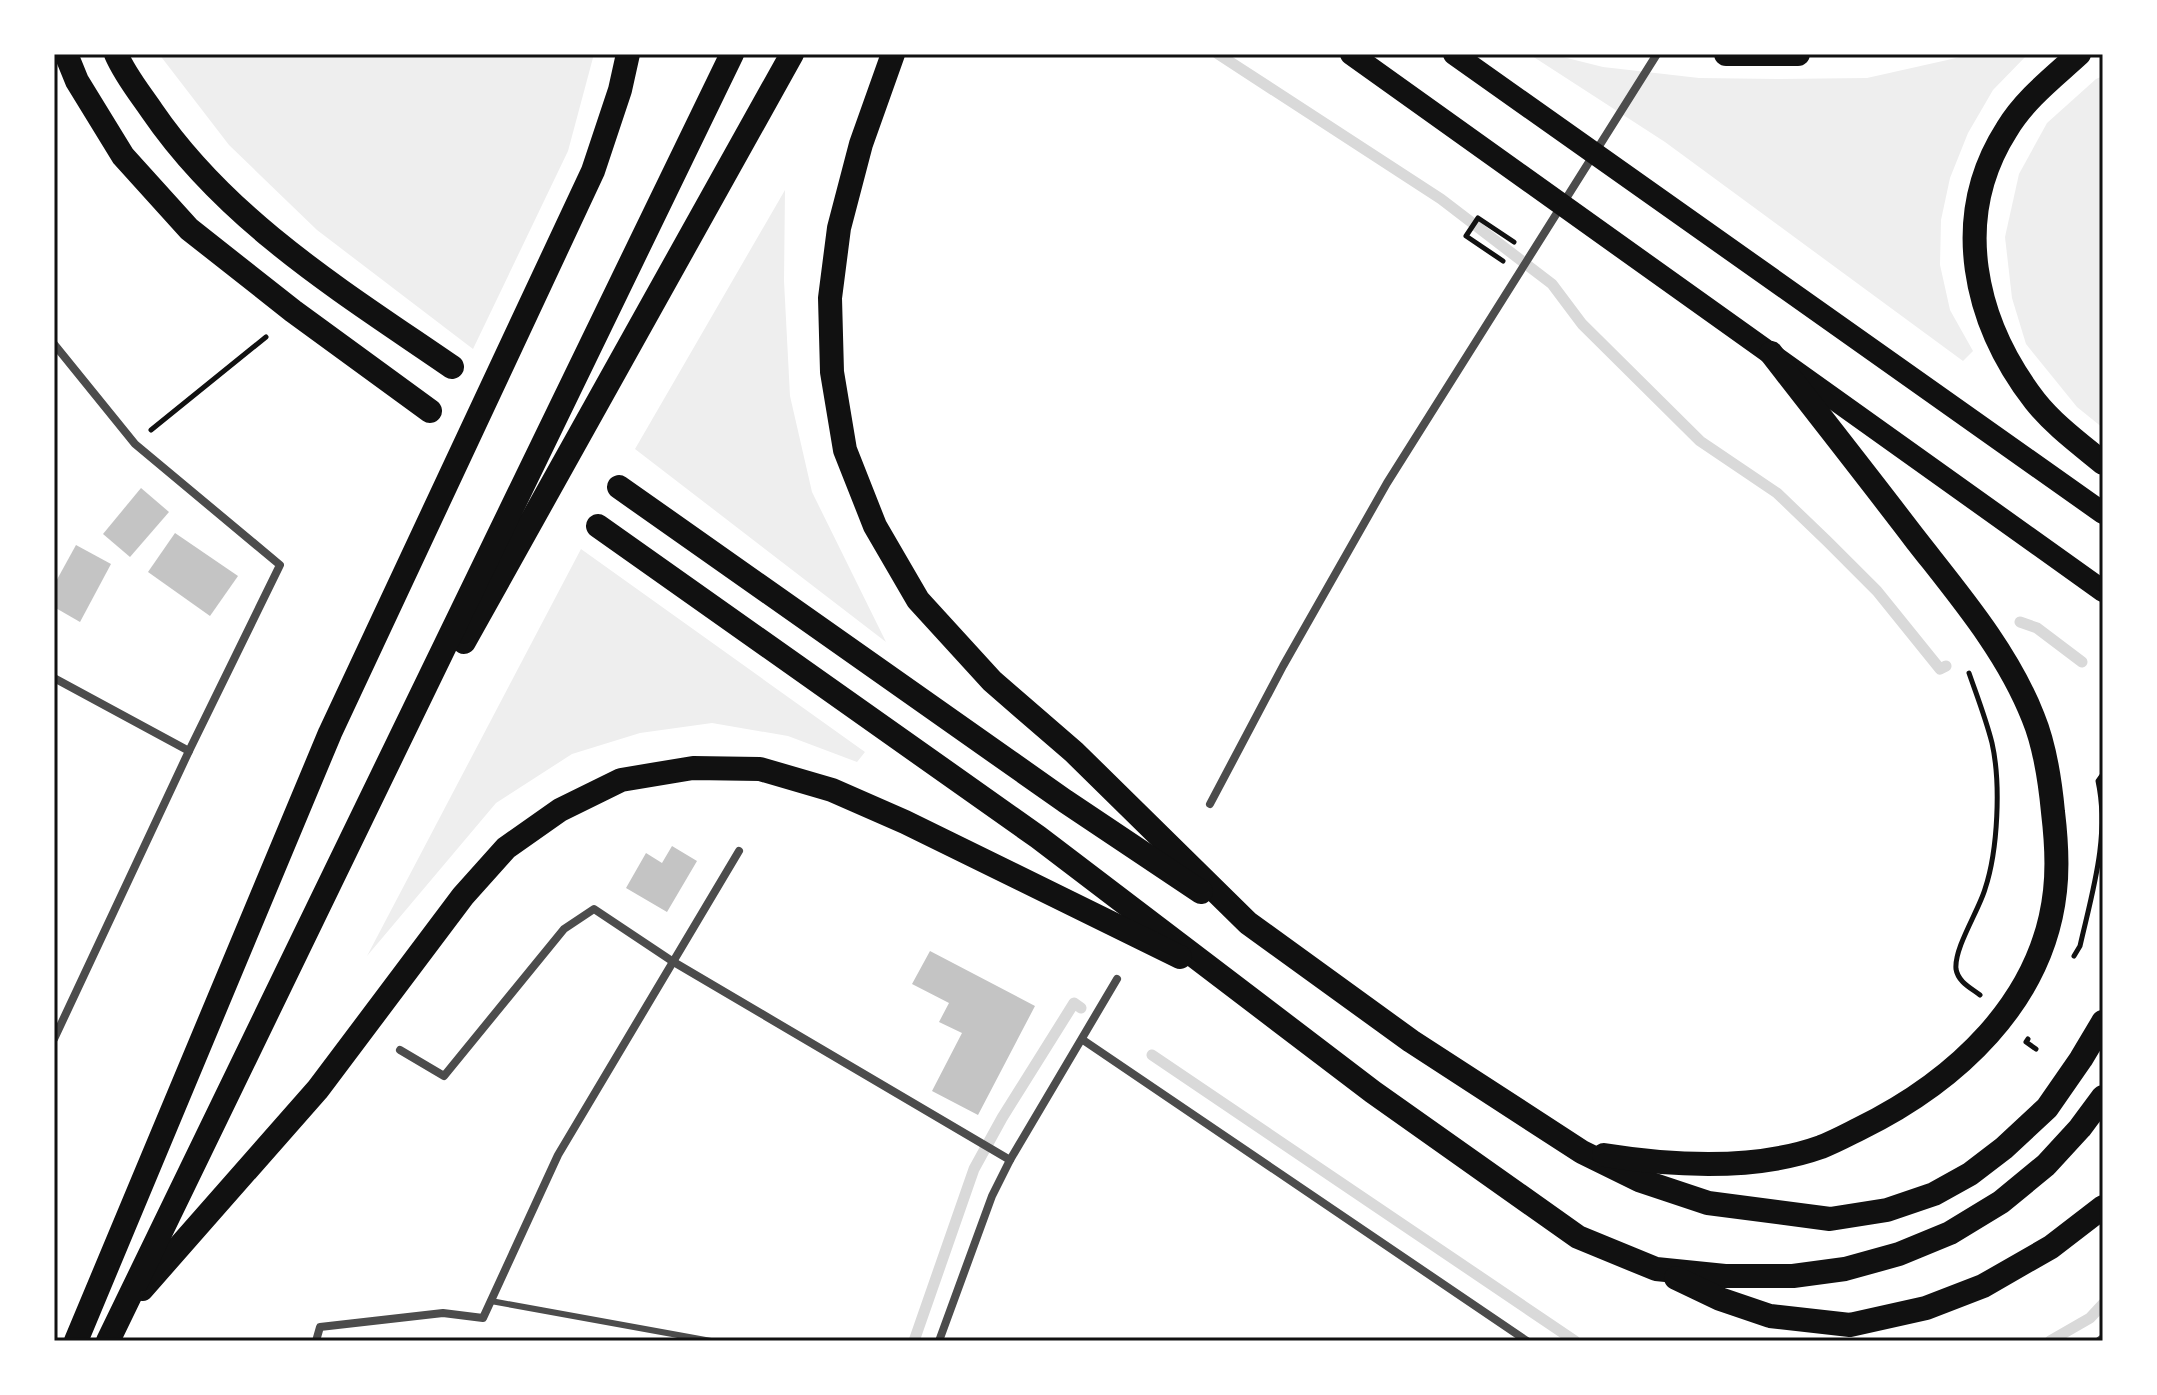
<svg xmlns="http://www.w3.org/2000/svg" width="2157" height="1395" viewBox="0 0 2157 1395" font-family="Overpass,sans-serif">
	<rect width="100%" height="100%" fill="#fff"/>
	<g fill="#eee">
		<polygon points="159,54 594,54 568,151 473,349 317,230 229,145"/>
		<polygon points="1529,54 1551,54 1603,67 1699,78 1778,79 1867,78 1974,54 2028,54 1993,90 1968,133 1950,178 1941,220 1940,265 1950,310 1973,351 1963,361 1665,142"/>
		<polygon points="2103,76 2103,428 2077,407 2026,344 2012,298 2005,237 2019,174 2047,123 2096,79"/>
		<polygon points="785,190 784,281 790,396 812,492 886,642 635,449"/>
		<polygon points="581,549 865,752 857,762 788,736 712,723 640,733 572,754 496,803 367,956"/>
	</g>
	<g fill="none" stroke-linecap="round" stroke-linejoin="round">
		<g stroke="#d9d9d9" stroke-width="11">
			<polyline points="1218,54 1441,199 1552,284 1582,324 1700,441 1777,493 1827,541 1877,591 1940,669 1946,666"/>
			<polyline points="2020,622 2037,628 2082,662"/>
			<polyline points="1152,1055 1575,1341"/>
			<polyline points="914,1341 974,1169 1002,1118 1074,1003 1081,1008"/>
			<polyline points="2050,1341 2090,1318 2103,1304"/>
		</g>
	</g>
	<g fill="#c4c4c4">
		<polygon points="141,488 169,512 130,557 103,534"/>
		<polygon points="175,533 238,576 210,616 148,572"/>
		<polygon points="76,545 111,564 80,622 54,607 54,585"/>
		<polygon points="672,846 697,861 667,912 626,888 646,853 662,863"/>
		<polygon points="930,951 1035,1006 978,1115 932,1091 962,1033 939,1022 949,1003 912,984"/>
	</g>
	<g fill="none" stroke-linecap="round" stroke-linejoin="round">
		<g stroke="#111" stroke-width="5">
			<polyline points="1503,261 1466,236 1478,218 1514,242"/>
			<polyline points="151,430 266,337"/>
			<path d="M 1969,673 C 1977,696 1986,719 1992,743 C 2001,783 1998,850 1985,889 C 1979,910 1954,948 1956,969 C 1958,982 1971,988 1980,995"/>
			<path d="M 2074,956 L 2080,946 C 2092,893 2110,836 2098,781 L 2103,774"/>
			<polyline points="2028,1039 2026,1042 2036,1049"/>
		</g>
		<polyline stroke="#4c4c4c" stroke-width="6" points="491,1301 711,1341"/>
		<g stroke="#4c4c4c" stroke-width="8">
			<polyline points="54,344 135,444 280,565 189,751 54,1039"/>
			<polyline points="54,678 189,751"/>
			<polyline points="1210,804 1283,666 1387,483 1657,54"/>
			<polyline points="1083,1040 1527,1341"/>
			<polyline points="400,1050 444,1076 564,929 594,909 672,961 1010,1160"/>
			<polyline points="316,1341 320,1327 443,1313 483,1318 558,1155 739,851"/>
			<polyline points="939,1341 992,1196 1010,1160 1117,979"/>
			<polyline points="2099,1341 2103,1338"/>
		</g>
		<g stroke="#111" stroke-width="22">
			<polyline points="1351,54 2103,591"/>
			<polyline points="1454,54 2103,513"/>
		</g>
		<g stroke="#111" stroke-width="24">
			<polyline points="66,54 77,81 123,156 189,229 293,311 430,411"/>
			<path d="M 116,54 C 125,75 139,92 152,111 C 228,222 343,292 452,367"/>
			<polyline points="893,54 861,144 839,228 830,298 832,372 845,450 875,526 918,600 992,681 1074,752 1248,923 1411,1041 1582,1152 1639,1180 1708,1203 1830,1219 1887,1210 1934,1194 1970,1174 2004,1148 2047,1108 2081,1059 2103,1022"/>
			<polyline points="1726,54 1798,54"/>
			<path d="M 2079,54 C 2054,77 2025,99 2007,129 C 1950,218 1974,322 2035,401 C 2054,425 2080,444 2103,463"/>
			<polyline points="619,487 1065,801 1201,892"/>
			<polyline points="598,526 1038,837 1373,1092 1578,1237 1656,1269 1725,1276 1793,1276 1845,1269 1899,1254 1950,1233 2001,1202 2046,1165 2080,1128 2103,1097"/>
			<polyline points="464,642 792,54"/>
			<path d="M 1604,1155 C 1673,1166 1754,1171 1821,1147 C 1834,1142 1847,1135 1859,1129 C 1955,1082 2043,1002 2055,891 C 2058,865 2056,837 2053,812 C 2050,780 2045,746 2033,717 C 2007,651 1959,595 1916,540 C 1868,477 1819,415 1771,353"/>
			<polyline points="1676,1278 1720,1299 1770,1316 1850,1325 1926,1308 1983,1286 2051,1247 2103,1207"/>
			<polyline points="142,1289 318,1089 463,896 506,848 560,810 621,780 693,768 760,769 832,790 905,822 1180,957"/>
			<polyline points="76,1341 330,733 593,171 620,90 628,54"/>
			<polyline points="108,1341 732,54"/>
		</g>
	</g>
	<rect width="2157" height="1395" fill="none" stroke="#ffffff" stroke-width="112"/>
	<rect x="56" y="56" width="2045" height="1283" fill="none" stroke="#111" stroke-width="3"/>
</svg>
